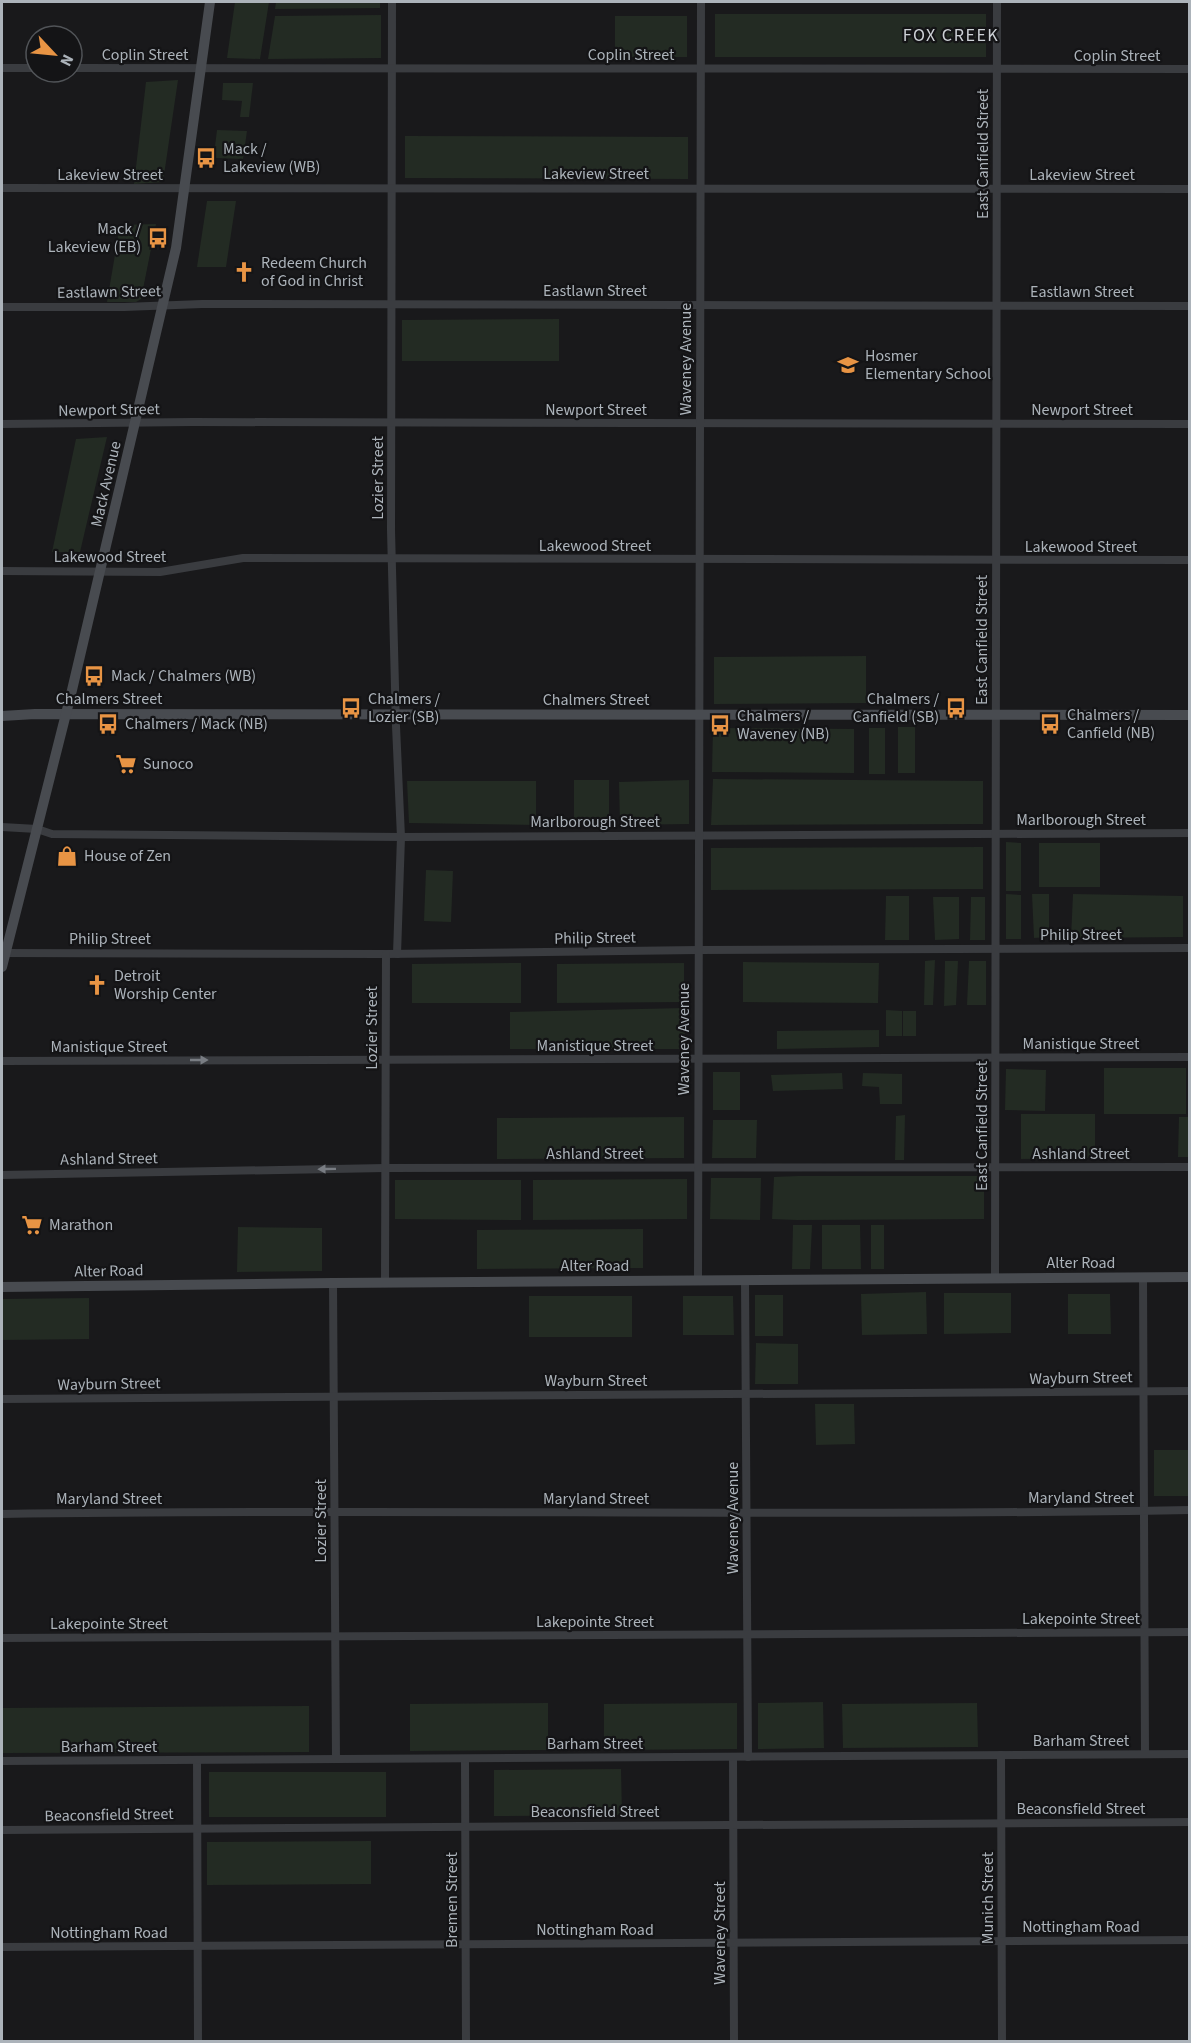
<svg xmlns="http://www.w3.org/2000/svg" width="1191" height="2043" viewBox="0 0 1191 2043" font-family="'Source Sans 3',sans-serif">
	<rect width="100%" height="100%" fill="#19191b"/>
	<g fill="#232b23">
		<polygon points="235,2 269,2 260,59 227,58"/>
		<polygon points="276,2 380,2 380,8 275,9"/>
		<rect x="715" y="14" width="271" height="43"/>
		<polygon points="381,15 381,58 268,59 275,16"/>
		<rect x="615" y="16" width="72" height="41"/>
		<polygon points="178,80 163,182 134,184 146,82"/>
		<polygon points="223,83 253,83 249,117 240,117 242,101 222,100"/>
		<polygon points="217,130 247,131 243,159 216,158 216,163 213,163"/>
		<polygon points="405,136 688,137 688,179 405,178"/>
		<polygon points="207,201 236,201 226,267 197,267"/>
		<polygon points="156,224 141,299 136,302 107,302 120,225"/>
		<polygon points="559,319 559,361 402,361 402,320"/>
		<polygon points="107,437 80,552 52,552 76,439"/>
		<polygon points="866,656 866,703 714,704 714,657"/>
		<rect x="898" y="727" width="17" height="46"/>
		<polygon points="713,728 854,729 854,773 712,772"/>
		<rect x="869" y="728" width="16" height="46"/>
		<polygon points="713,779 983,781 983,824 711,825"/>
		<rect x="574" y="780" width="35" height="44"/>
		<polygon points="689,780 689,824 620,825 619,782"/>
		<polygon points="407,781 536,781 536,825 409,823"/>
		<polygon points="1006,842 1021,843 1021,891 1006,891"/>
		<rect x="1039" y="843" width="61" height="44"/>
		<polygon points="983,847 983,889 711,890 711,848"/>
		<polygon points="426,870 453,871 451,922 424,921"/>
		<polygon points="1006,894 1021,895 1021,939 1006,939"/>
		<polygon points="1032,894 1049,894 1049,937 1034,938"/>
		<polygon points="1073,894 1183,896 1183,937 1071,938"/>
		<polygon points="886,896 909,896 909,940 885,940"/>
		<polygon points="933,897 959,897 959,939 935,940"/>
		<polygon points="971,897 985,897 985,940 970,940"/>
		<polygon points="935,960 933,1005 924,1005 925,961"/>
		<polygon points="945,961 958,961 956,1005 944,1006"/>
		<polygon points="969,961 986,961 986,1005 967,1005"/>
		<polygon points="743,962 879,963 878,1003 743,1002"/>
		<polygon points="521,963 521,1003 412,1003 412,964"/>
		<polygon points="684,963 684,1002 557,1003 557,964"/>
		<polygon points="684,1008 685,1049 510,1049 510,1012"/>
		<polygon points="886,1010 902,1011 902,1036 886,1036"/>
		<rect x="903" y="1011" width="13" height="25"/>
		<polygon points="879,1030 879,1047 777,1049 777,1031"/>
		<rect x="1104" y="1068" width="82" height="46"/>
		<polygon points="1006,1069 1046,1070 1045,1111 1005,1110"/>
		<rect x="713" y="1072" width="27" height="38"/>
		<polygon points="842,1073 843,1089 773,1091 771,1075"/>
		<polygon points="863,1073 902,1074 902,1104 880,1104 879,1087 862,1086"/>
		<polygon points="1021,1114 1095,1114 1095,1158 1021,1159"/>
		<polygon points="905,1115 904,1160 895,1160 896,1116"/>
		<polygon points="684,1117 684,1158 497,1159 497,1118"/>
		<polygon points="1179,1117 1189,1117 1189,1157 1178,1157"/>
		<polygon points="713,1120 757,1120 756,1158 712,1158"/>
		<polygon points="798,1176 984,1176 984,1219 797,1220 772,1219 774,1177"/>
		<polygon points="711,1178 761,1178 760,1220 710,1219"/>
		<polygon points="687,1179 687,1219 533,1220 533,1180"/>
		<polygon points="395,1180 521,1180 521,1220 395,1219"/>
		<polygon points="793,1225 812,1225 810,1269 792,1269"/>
		<polygon points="822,1225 860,1225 861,1269 822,1269"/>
		<rect x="871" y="1225" width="13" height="44"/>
		<polygon points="238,1227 322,1228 322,1271 237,1272"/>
		<polygon points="643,1229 643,1268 477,1269 477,1230"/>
		<polygon points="926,1292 927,1334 862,1335 861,1294"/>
		<polygon points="944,1293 1011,1293 1011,1333 944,1334"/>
		<polygon points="1068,1294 1110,1294 1111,1334 1068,1334"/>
		<rect x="755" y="1295" width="28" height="41"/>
		<rect x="529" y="1296" width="103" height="41"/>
		<polygon points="683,1296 733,1296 734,1335 683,1335"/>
		<polygon points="89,1298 89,1339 2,1340 2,1299"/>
		<polygon points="756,1343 798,1344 798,1384 755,1384"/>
		<polygon points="815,1404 854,1404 855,1444 816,1445"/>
		<rect x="1154" y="1450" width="35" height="46"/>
		<polygon points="823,1702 824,1748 758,1749 758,1703"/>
		<polygon points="548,1703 548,1750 410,1751 410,1704"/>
		<polygon points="737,1703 737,1749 604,1750 604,1704"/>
		<polygon points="977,1703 978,1747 843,1748 842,1704"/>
		<polygon points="309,1706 309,1752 2,1753 2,1708"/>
		<polygon points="621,1769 622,1815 494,1816 494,1770"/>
		<rect x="209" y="1772" width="177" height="45"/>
		<polygon points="371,1841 371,1884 207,1885 207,1842"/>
	</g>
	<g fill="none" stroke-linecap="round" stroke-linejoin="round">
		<g stroke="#3a3c40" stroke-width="8">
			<polyline points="392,2 391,530 396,726 401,837 397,954"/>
			<polyline points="2,68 36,68"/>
			<polyline points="72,68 1190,69"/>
			<polyline points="2,188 1190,189"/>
			<polyline points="2,307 124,307 202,304 1190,306"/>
			<polyline points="2,424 193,422 1190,424"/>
			<polyline points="2,571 160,572 243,558 1190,560"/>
			<polyline points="2,827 37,829 52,834 401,837 1190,833"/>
			<polyline points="3,953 386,954 698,950 1190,948"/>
			<polyline points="2,1061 1190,1057"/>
			<polyline points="2,1175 385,1168 1190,1167"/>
			<polyline points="995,1278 997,2"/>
			<polyline points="1143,1278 1145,1754"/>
			<polyline points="698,1280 701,2"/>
			<polyline points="745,1280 748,1757"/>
			<polyline points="333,1283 336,1759"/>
			<polyline points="385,1283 386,954"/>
			<path d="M 2,1399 C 397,1394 793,1395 1190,1391"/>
			<path d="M 2,1514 C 397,1508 794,1517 1190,1510"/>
			<polyline points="2,1638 1190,1632"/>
			<polyline points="1001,1755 1002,2042"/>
			<polyline points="733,1757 734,2042"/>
			<polyline points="465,1759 466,2042"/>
			<polyline points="197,1760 198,2042"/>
			<polyline points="2,1761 1190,1754"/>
			<polyline points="2,1830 1190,1822"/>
			<polyline points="2,1947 1190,1940"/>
		</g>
		<g stroke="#484b50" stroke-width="10">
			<polyline points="2,716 35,714 1190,715"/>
			<polyline points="2,967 72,690 176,248 210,2"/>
			<polyline points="2,1287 333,1283 1190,1277"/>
		</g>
	</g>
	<defs><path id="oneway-solid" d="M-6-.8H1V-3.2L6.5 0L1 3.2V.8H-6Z" transform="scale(1.5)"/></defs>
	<g fill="#797d83">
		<use href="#oneway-solid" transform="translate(199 1060)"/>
		<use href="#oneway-solid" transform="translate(327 1169) rotate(179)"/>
	</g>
	<defs>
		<g id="bus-bare" transform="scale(1.62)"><path d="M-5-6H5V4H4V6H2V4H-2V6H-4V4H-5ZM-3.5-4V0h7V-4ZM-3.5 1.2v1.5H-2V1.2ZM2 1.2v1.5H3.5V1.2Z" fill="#e89444" stroke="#141416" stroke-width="2.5" paint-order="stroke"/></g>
		<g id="church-bare" transform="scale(1.62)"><path d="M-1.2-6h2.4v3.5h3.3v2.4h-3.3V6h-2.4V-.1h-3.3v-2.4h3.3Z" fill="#e89444" stroke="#141416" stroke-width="2.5" paint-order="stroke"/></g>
		<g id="school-bare" transform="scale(1.62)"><path d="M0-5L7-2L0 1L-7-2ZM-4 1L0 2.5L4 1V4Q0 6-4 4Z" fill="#e89444" stroke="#141416" stroke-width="2.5" paint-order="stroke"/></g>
		<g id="supermarket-bare" transform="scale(1.62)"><path d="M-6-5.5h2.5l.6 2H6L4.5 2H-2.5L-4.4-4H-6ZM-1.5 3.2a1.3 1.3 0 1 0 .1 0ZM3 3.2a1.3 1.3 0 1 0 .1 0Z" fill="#e89444" stroke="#141416" stroke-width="2.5" paint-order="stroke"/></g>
		<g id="shop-bare" transform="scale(1.62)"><path d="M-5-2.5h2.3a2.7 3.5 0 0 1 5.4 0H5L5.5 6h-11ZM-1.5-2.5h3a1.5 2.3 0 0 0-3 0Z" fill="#e89444" stroke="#141416" stroke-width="2.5" paint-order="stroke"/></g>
	</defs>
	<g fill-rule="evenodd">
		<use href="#bus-bare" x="206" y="158"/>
		<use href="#bus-bare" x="158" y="238"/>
		<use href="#church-bare" x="244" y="272"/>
		<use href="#school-bare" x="848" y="365"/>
		<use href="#bus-bare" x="94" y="676"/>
		<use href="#bus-bare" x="351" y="708"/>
		<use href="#bus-bare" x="956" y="708"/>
		<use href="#bus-bare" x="108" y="724"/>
		<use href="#bus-bare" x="1050" y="724"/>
		<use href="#bus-bare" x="720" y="725"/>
		<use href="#supermarket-bare" x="126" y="764"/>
		<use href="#shop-bare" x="67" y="856"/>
		<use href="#church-bare" x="97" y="985"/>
		<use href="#supermarket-bare" x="32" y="1225"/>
	</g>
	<g text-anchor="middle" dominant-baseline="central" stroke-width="4.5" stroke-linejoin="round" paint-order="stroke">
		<g font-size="16" fill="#acb3ba" stroke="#141416">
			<text x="145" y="55">Coplin Street</text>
			<text x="631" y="55">Coplin Street</text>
			<text x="1117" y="56">Coplin Street</text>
			<text transform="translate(983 154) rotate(-90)">East Canfield Street</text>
			<text x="596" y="174">Lakeview Street</text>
			<text x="110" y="175">Lakeview Street</text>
			<text x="1082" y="175">Lakeview Street</text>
			<text x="595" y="291">Eastlawn Street</text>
			<text transform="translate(109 292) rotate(-1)">Eastlawn Street</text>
			<text x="1082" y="292">Eastlawn Street</text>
			<text transform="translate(686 359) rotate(-90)">Waveney Avenue</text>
			<text transform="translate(109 410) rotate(-1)">Newport Street</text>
			<text x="596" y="410">Newport Street</text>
			<text x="1082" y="410">Newport Street</text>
			<text transform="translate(378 478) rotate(-90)">Lozier Street</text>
			<text transform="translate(106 484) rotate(-77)">Mack Avenue</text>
			<text x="595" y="546">Lakewood Street</text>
			<text x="1081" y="547">Lakewood Street</text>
			<text x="110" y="557">Lakewood Street</text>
			<text transform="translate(982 640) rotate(-90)">East Canfield Street</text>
			<text x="109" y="699">Chalmers Street</text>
			<text x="596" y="700">Chalmers Street</text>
			<text x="1081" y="820">Marlborough Street</text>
			<text x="595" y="822">Marlborough Street</text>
			<text x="1081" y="935">Philip Street</text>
			<text transform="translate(595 938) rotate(-1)">Philip Street</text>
			<text x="110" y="939">Philip Street</text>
			<text transform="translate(372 1028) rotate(-90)">Lozier Street</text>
			<text transform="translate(684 1039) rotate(-90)">Waveney Avenue</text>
			<text x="1081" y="1044">Manistique Street</text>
			<text x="595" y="1046">Manistique Street</text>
			<text x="109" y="1047">Manistique Street</text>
			<text transform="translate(982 1126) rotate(-90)">East Canfield Street</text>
			<text x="595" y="1154">Ashland Street</text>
			<text x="1081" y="1154">Ashland Street</text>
			<text transform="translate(109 1159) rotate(-1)">Ashland Street</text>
			<text x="1081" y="1263">Alter Road</text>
			<text x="595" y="1266">Alter Road</text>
			<text transform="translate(109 1271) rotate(-1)">Alter Road</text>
			<text transform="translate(1081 1378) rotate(-1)">Wayburn Street</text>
			<text x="596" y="1381">Wayburn Street</text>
			<text transform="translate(109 1384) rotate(-1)">Wayburn Street</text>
			<text x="1081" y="1498">Maryland Street</text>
			<text x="109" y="1499">Maryland Street</text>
			<text x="596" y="1499">Maryland Street</text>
			<text transform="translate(733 1518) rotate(-90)">Waveney Avenue</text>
			<text transform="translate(321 1521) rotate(-90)">Lozier Street</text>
			<text x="1081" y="1619">Lakepointe Street</text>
			<text x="595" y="1622">Lakepointe Street</text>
			<text x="109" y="1624">Lakepointe Street</text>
			<text x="1081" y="1741">Barham Street</text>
			<text x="595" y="1744">Barham Street</text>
			<text x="109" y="1747">Barham Street</text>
			<text x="1081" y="1809">Beaconsfield Street</text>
			<text x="595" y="1812">Beaconsfield Street</text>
			<text transform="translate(109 1815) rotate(-1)">Beaconsfield Street</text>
			<text transform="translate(988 1898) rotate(-90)">Munich Street</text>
			<text transform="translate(452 1900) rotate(-90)">Bremen Street</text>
			<text x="1081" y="1927">Nottingham Road</text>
			<text x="595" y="1930">Nottingham Road</text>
			<text x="109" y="1933">Nottingham Road</text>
			<text transform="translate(720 1933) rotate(-90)">Waveney Street</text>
		</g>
		<g font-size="16" fill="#acb3ba" stroke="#141416" text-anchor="start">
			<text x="223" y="149">Mack /<tspan x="223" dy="18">Lakeview (WB)</tspan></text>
			<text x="141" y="229" text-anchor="end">Mack /<tspan x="141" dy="18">Lakeview (EB)</tspan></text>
			<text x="261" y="263">Redeem Church<tspan x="261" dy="18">of God in Christ</tspan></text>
			<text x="865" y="356">Hosmer<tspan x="865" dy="18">Elementary School</tspan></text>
			<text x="111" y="676">Mack / Chalmers (WB)</text>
			<text x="368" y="699">Chalmers /<tspan x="368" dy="18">Lozier (SB)</tspan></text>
			<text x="939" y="699" text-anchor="end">Chalmers /<tspan x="939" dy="18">Canfield (SB)</tspan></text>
			<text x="1067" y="715">Chalmers /<tspan x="1067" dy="18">Canfield (NB)</tspan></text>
			<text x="737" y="716">Chalmers /<tspan x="737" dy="18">Waveney (NB)</tspan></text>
			<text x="125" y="724">Chalmers / Mack (NB)</text>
			<text x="143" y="764">Sunoco</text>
			<text x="84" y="856">House of Zen</text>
			<text x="114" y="976">Detroit<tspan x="114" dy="18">Worship Center</tspan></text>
			<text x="49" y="1225">Marathon</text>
		</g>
		<g font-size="18" letter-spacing="1.5" fill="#cdd1d6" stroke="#141416">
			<text x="951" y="35">FOX CREEK</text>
		</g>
	</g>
	<rect width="1191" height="2043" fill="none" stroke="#acb3ba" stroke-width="6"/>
	<g transform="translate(54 54) rotate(116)"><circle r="28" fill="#141416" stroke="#515458" stroke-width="1.5"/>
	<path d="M0-4.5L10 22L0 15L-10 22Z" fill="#e89444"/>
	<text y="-9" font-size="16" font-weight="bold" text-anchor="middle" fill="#acb3ba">N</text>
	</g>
</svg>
